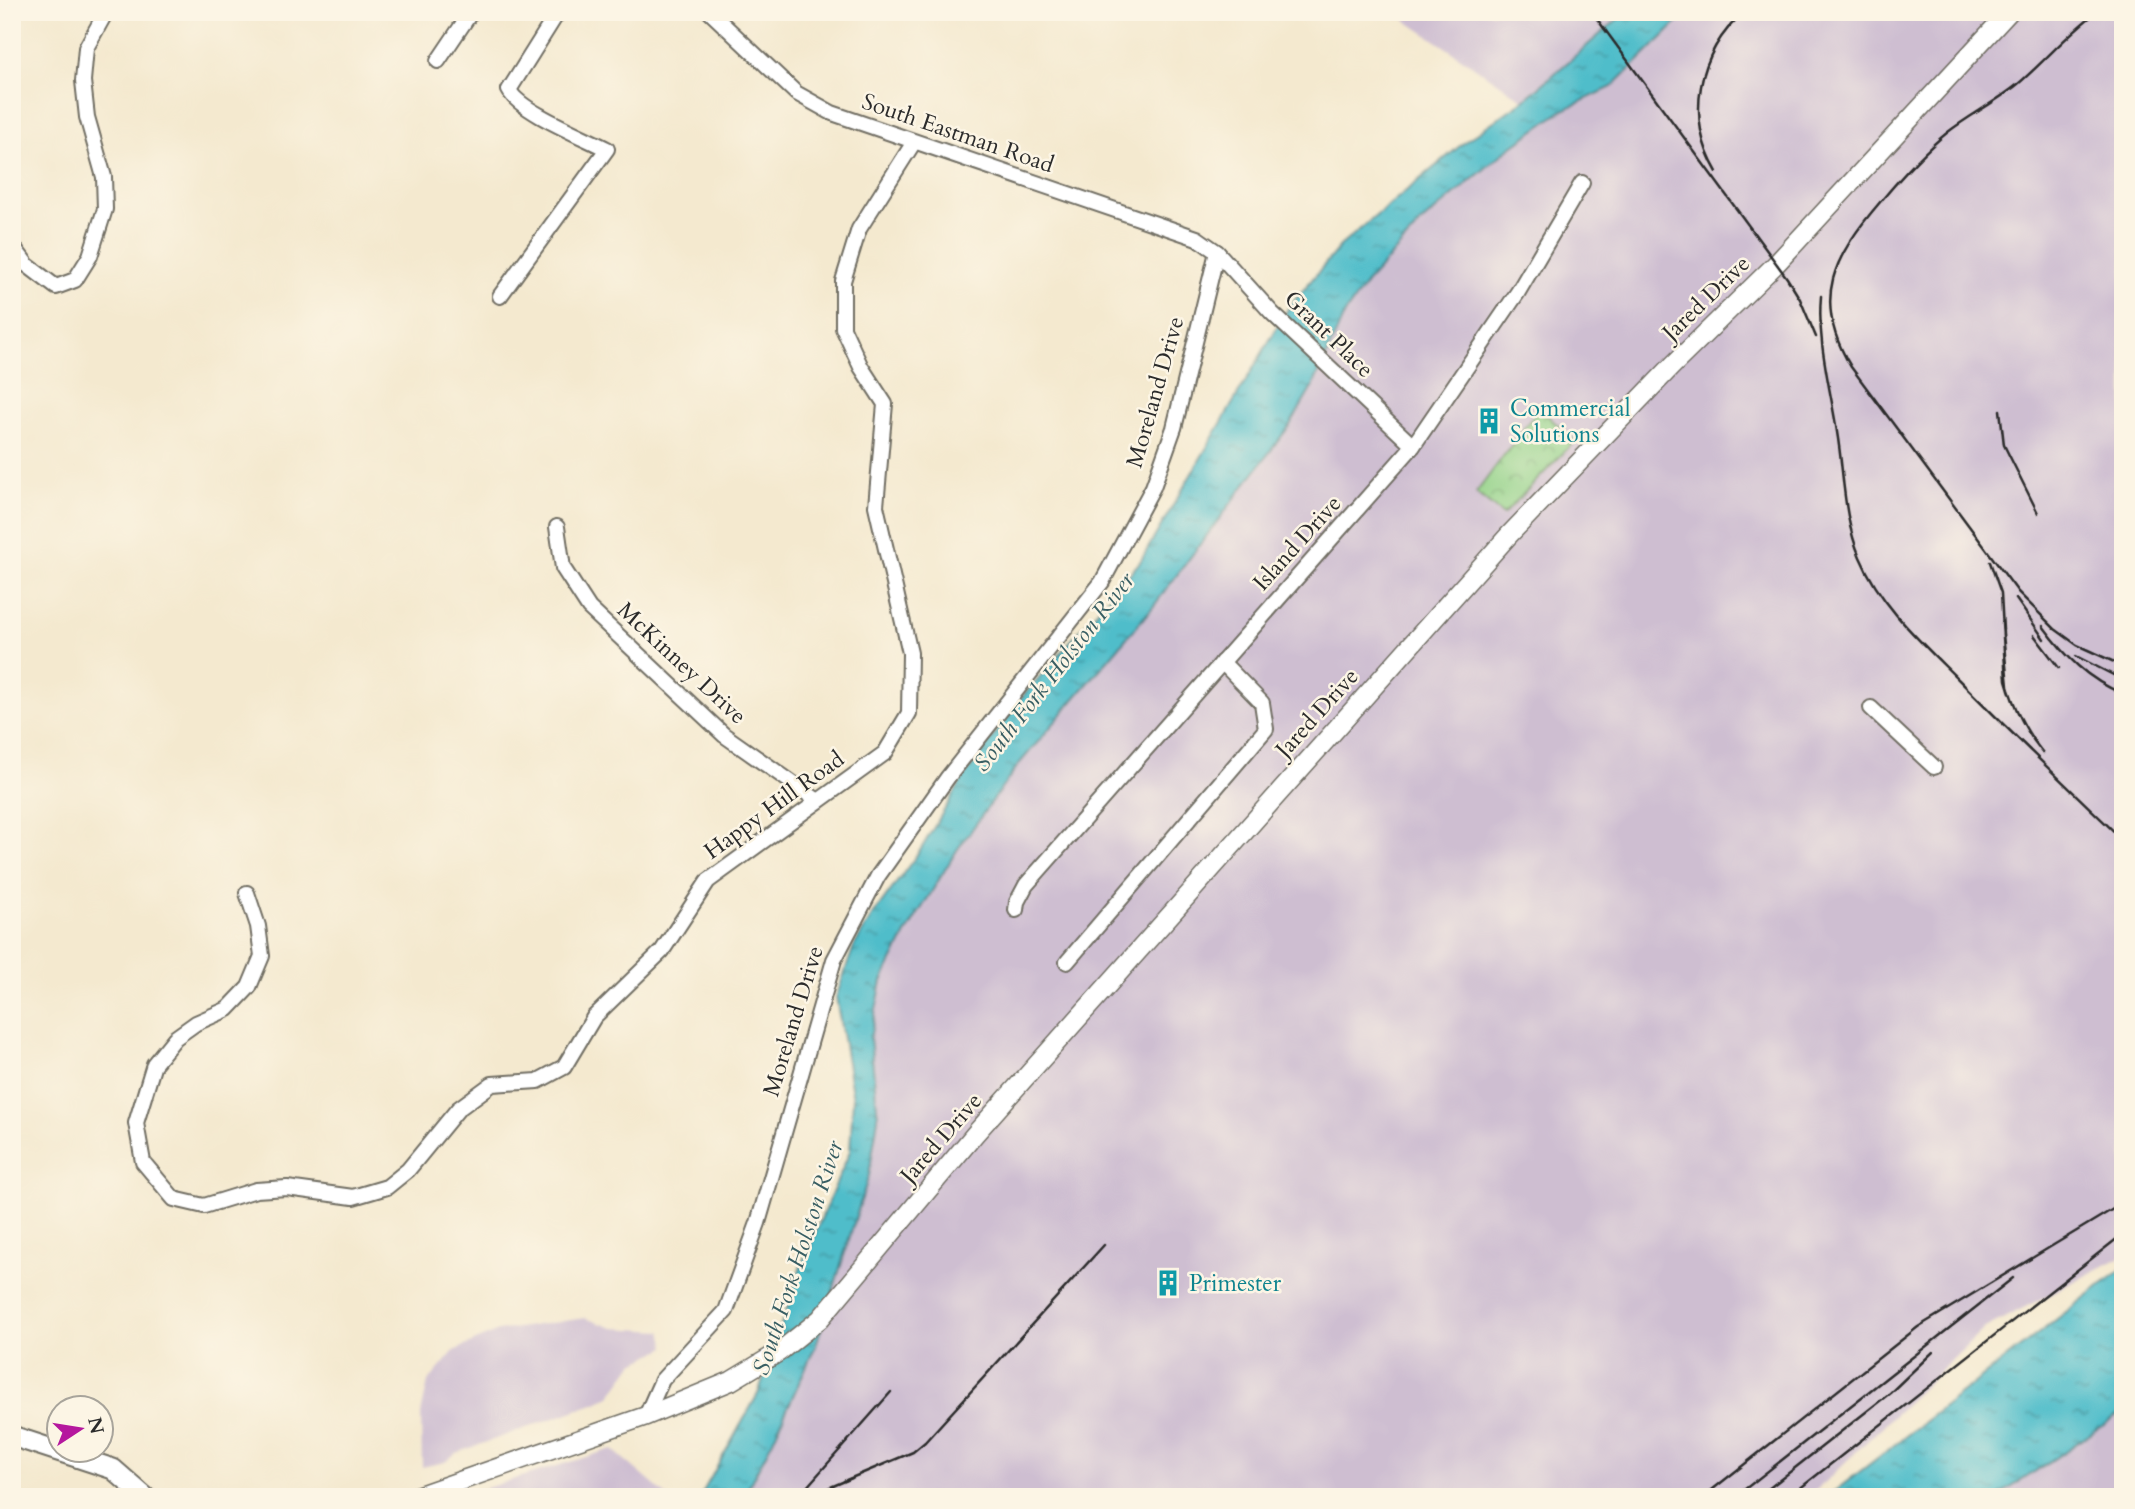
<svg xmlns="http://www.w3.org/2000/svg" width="2135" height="1509" viewBox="0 0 2135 1509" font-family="Cardo,serif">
	<defs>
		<pattern id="park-crowns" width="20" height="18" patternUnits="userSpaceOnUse" patternTransform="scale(1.75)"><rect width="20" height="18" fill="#91d187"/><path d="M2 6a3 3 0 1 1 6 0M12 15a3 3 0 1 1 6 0" fill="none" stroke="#77aa6f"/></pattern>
		<pattern id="water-ripples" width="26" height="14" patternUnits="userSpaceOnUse" patternTransform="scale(1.75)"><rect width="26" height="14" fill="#50bdca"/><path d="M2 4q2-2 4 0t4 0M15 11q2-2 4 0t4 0" fill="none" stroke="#439aa4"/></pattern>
	</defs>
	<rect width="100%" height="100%" fill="#fcf5e5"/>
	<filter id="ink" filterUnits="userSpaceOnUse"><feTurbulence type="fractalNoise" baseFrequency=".0143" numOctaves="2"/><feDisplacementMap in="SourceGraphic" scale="14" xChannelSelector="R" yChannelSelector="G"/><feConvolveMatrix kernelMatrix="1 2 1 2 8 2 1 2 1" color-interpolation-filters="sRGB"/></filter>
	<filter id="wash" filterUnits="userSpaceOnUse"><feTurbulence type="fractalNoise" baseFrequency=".00686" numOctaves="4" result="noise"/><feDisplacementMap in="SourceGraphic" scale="28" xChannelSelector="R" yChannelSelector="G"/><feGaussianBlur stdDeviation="1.57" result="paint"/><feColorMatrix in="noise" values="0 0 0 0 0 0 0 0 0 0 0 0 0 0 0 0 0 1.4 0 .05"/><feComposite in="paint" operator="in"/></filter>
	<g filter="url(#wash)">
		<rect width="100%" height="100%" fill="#f4e9cf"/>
		<g fill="#cebed1">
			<polygon points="1393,12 1626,12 1524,100"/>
			<polygon points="1687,12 2123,12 2123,1256 1985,1328 1809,1497 740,1497 876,1086 870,1038 882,981 907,932 957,850 1019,764 1152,608 1290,425 1313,386 1344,315 1367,282 1422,222 1508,149 1563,110 1602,93"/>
			<polygon points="585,1318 613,1328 662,1331 666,1347 634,1363 610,1396 599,1402 456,1453 445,1462 422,1467 421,1414 428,1382 454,1351 498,1331"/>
			<polygon points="2123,1412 2123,1497 1997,1497 2088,1435"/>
			<polygon points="612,1449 668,1497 457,1497"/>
		</g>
		<polygon fill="url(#park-crowns)" stroke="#5e7e59" stroke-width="2" points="1539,408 1575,441 1503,515 1476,493"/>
		<g fill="url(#water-ripples)" stroke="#3e747a" stroke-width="2">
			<polygon points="1626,12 1688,12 1612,87 1563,110 1508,149 1422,222 1367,282 1344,315 1313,386 1290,425 1152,608 1019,764 957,850 907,932 882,981 870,1038 878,1118 869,1175 816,1345 773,1440 743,1497 700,1497 758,1394 801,1266 850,1151 853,1098 836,997 854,946 871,918 921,849 964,777 1020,699 1140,562 1289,307 1340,246 1467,140 1524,100"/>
			<polygon points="2123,1268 2123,1412 1997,1497 1827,1497"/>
		</g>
	</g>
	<g filter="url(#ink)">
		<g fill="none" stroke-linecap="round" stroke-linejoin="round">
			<g stroke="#716e64" stroke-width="18">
				<g id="minor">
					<polyline points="710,12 796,93 832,113 1197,238 1217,252 1272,313 1413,446"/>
					<polyline points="438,61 471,12"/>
					<polyline points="12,245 27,265 56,287 75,280 90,256 105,209 104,177 87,117 83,81 86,48 106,12"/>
					<path d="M 500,296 L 607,149 C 584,137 519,111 509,90 L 558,12"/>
					<polyline points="557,527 563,568 589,608 724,735 818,801"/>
					<polyline points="1871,708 1934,767"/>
					<polyline points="247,893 258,926 262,956 249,987 228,1009 196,1023 175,1038 154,1064 136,1123 143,1162 174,1199 204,1206 256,1190 287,1188 353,1197 387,1187 408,1170 458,1109 492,1084 538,1081 564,1067 594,1017 662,951 708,881 885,753 909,713 910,653 876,506 885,404 861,367 843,328 843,281 859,229 914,142"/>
					<polyline points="1016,910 1017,902 1026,885 1413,446 1518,292 1582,183"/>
					<polyline points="1067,962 1266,729 1262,703 1222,662"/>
					<polyline points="646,1416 662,1380 726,1311 758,1223 834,960 878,876 948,777 1102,582 1153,487 1174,428 1217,252"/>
				</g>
			</g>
			<g stroke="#716e64" stroke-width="21">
				<polyline id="major" points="414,1497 646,1416 731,1381 779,1352 820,1319 975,1134 1509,535 1673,365 1776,264 2009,12"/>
			</g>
			<g stroke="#716e64" stroke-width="23">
				<polyline id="highway" points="12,1436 113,1469 145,1497"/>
			</g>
			<use href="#minor" stroke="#fff" stroke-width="14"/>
			<use href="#major" stroke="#fff" stroke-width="18"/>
			<use href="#highway" stroke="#fff" stroke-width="19"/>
			<g stroke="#2b2b2b" stroke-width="2.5">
				<polyline points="1592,12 1787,278 1800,299 1816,337"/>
				<path d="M 2097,12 C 2068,33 2045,61 2018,84 C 1996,102 1970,115 1948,132 C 1923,152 1901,177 1881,201 C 1834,256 1810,299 1851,367 L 2018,592 L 2055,629 L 2077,645 L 2123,666"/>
				<path d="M 1717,172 C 1685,118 1697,53 1744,12"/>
				<path d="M 1821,296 C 1817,342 1830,386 1837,432 C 1844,473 1843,518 1860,557 C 1881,607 1922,643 1959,680 C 2013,735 2068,787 2123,840"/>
				<polyline points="2000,410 2004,445 2038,513"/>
				<polyline points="1990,562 2001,593 2003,630"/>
				<polyline points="2016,599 2044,639"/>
				<path d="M 2043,626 C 2066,657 2087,679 2123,694"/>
				<polyline points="2034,635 2059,668"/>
				<polyline points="2076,656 2123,680"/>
				<path d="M 2008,686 L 2002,623 L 2006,680 C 2014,708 2025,731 2043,753"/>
				<polyline points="844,1481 913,1452 925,1442 1104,1245"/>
				<polyline points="798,1497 891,1392"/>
				<polyline points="807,1497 852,1478"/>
				<polyline points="1703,1497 1918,1327 2123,1203"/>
				<polyline points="1735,1497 2013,1278"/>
				<polyline points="1758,1497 1890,1393 1933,1352"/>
				<polyline points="1789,1497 2123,1234"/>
			</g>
		</g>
	</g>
	<defs>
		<g id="building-bare" transform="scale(2.1)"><path d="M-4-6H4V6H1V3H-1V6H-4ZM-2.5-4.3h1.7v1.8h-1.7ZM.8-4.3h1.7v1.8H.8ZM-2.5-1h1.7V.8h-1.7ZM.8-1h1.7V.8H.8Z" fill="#0f9aa8" stroke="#fcf5e5" stroke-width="2.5" paint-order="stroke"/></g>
	</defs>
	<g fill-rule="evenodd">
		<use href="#building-bare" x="1489" y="421"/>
		<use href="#building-bare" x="1168" y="1283"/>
	</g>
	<g text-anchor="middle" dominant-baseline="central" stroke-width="5" stroke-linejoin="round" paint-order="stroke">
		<g font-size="23" fill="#2b2b2b" stroke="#fcf5e5">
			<text transform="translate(958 133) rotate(19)">South Eastman Road</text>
			<text transform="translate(1706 298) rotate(-44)">Jared Drive</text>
			<text transform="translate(1329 334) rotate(44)">Grant Place</text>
			<text transform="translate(1155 392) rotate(-74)">Moreland Drive</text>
			<text transform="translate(1297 543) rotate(-48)">Island Drive</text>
			<text transform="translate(682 663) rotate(43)">McKinney Drive</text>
			<text transform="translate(1317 713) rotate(-48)">Jared Drive</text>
			<text transform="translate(774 805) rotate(-36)">Happy Hill Road</text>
			<text transform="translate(793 1021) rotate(-73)">Moreland Drive</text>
			<text transform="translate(941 1138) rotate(-49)">Jared Drive</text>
		</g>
		<g font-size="23" fill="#0d838f" stroke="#fcf5e5" text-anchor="start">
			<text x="1510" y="408">Commercial<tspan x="1510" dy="26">Solutions</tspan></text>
			<text x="1189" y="1283">Primester</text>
		</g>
		<g font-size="24" font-style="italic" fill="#385e63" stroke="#fcf5e5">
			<text transform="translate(1054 672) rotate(-52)">South Fork Holston River</text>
			<text transform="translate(798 1258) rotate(-72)">South Fork Holston River</text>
		</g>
	</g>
	<rect width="2135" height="1509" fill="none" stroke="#fcf5e5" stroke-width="42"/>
	<g transform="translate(80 1429) rotate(78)"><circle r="33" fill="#fcf5e5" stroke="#a8a49b" stroke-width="2"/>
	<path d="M0-5L12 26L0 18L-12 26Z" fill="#b5179e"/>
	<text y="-10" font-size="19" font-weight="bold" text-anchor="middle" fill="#2b2b2b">N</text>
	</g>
</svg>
